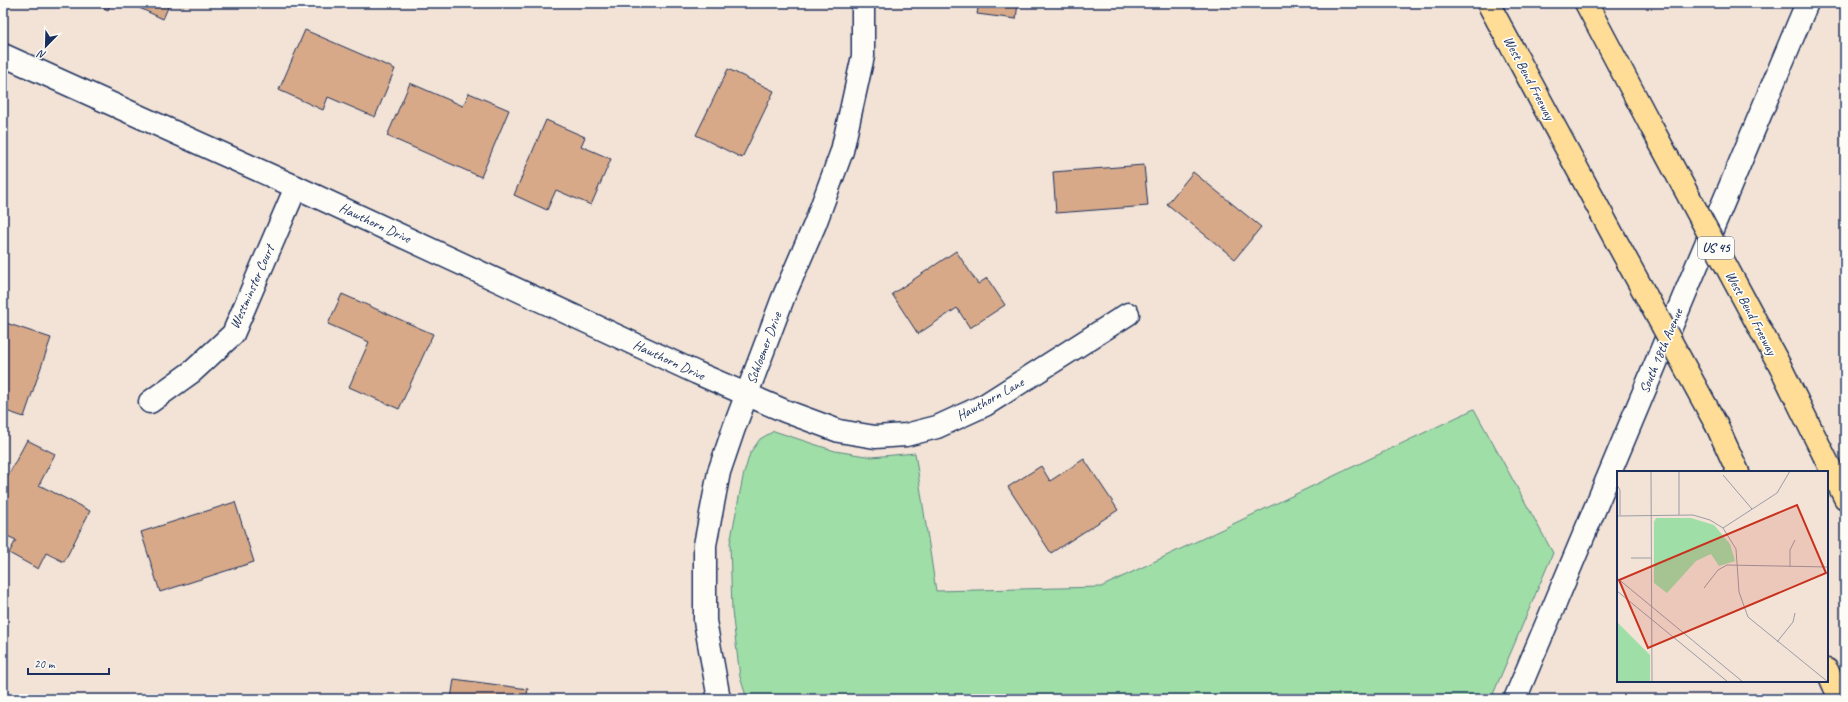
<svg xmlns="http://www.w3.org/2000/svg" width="1848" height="702" viewBox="0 0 1848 702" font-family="Caveat,sans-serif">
	<rect width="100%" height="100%" fill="#f2e3d6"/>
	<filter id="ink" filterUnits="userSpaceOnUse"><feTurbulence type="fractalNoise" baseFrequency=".025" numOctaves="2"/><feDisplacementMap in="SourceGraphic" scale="8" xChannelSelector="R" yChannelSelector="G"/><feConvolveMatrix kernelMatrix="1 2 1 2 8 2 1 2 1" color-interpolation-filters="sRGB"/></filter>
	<g filter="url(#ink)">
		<polygon fill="#9fdea7" stroke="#5d8682" points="1474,409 1553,553 1491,699 747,699 740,677 732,611 730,543 743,477 750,453 760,439 774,431 835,451 872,457 915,453 936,591 1101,587"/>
		<g fill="#d7a988" stroke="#1b2f5e">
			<polygon points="93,3 111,3 108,10"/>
			<polygon points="129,3 170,3 163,19"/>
			<polygon points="979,3 1018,3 1016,19 977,14"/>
			<polygon points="305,30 395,69 375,117 328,97 323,110 279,90"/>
			<polygon points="728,69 774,91 742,158 696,135"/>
			<polygon points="410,83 463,106 469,93 509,110 481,177 387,136"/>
			<polygon points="546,120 585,137 581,146 611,159 591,205 556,190 547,210 514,195"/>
			<polygon points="1144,165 1148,206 1056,213 1053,172"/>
			<polygon points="1193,172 1261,227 1235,259 1167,204"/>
			<polygon points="956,251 978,284 987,278 1005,305 970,328 957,308 918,334 892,294"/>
			<polygon points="342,294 433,334 399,409 349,387 369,342 328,324"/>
			<polygon points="3,322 51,338 24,417 3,410"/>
			<polygon points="27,440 55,454 39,485 90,511 64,562 46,553 38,569 9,553 16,540 3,534 3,485"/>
			<polygon points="1084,459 1118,510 1051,553 1008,487 1041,466 1050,481"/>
			<polygon points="235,502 254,562 160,592 141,532"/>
			<polygon points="454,679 528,689 526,699 451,699"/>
		</g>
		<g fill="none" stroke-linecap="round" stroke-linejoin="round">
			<g stroke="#1b2f5e" stroke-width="25">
				<g id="street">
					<polyline points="3,55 296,187 697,373 785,411 839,431 875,437 906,435 937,427 985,405 1128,314"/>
					<polyline points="150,402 193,371 233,334 296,187"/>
					<polyline points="719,699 705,621 705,545 719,472 734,428 783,298 815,224 842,151 863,56 863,3"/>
				</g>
			</g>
			<g stroke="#1b2f5e" stroke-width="25">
				<polyline id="secondary" points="1515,699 1807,3"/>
			</g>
			<g stroke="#1b2f5e" stroke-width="25">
				<g id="highway">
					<polyline points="1488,3 1614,237"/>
					<polyline points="1586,3 1652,128"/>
					<polyline points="1781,368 1845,498"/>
					<polyline points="1717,426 1738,472"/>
					<polyline points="1827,670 1840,699"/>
				</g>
			</g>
			<use href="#street" stroke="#fdfcf7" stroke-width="22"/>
			<use href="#secondary" stroke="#fdfcf7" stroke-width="22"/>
			<use href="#highway" stroke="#ffdd96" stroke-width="22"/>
			<g stroke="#1b2f5e" stroke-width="25" stroke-linecap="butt">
				<g id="highway-bridge">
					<polyline points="1652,128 1781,368"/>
					<polyline points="1614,237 1717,426"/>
				</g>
			</g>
			<use href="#highway-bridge" stroke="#ffdd96" stroke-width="22"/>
		</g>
	</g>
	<g text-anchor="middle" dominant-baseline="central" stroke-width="3.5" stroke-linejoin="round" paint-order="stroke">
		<rect fill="#fdfcf7" stroke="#5f6c8c" stroke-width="1" x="1698" y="237" width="36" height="22" rx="3"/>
		<g font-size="13" font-weight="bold" fill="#1b2f5e">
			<text x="1716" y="248">US 45</text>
		</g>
		<g font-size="14" fill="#1b2f5e" stroke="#fdfcf7">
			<text transform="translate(1529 78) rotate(62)">West Bend Freeway</text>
			<text transform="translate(375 223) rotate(25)">Hawthorn Drive</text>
			<text transform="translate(252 287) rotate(-66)">Westminster Court</text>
			<text transform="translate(1751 313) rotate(62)">West Bend Freeway</text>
			<text transform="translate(764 348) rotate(-69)">Schloemer Drive</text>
			<text transform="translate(1661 351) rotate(-67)">South 18th Avenue</text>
			<text transform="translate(669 360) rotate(25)">Hawthorn Drive</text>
			<text transform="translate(990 399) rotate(-29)">Hawthorn Lane</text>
		</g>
	</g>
	<g transform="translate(1617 471)">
		<rect width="211" height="211" fill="#f2e3d6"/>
		<path d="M 39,47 L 74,47 L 97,54 L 113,73 L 118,90 L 102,95 L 94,83 L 79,90 L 50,122 L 37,112 L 37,51 ZM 0,151 L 33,184 L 33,211 L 0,211 Z" fill="#9fdea7"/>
		<path fill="none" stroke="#9c9ba6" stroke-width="1" d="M 34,0 L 35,211M 62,0 L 62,44M 106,4 L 135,38M 0,14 L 3,19 L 3,44M 0,45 L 76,44 L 93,49 L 106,57 L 119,78 L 122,121 L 131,146 L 211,211M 106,57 L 160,22 L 173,0M 14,87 L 34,87M 173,96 L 173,79 L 178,69M 0,107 L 126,211M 87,117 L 101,99 L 110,94 L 211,96M 0,120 L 111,211M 160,171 L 176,151 L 178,142"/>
		<path fill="#c8321e" fill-opacity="0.15" stroke="#c8321e" stroke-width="2" d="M 180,34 L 209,102 L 31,177 L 2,109 Z"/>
		<rect width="211" height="211" fill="none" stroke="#1b2f5e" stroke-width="2"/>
	</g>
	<rect width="1848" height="702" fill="none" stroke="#fdfcf7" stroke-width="16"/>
	<rect x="8" y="8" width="1832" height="686" fill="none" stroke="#1b2f5e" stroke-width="1.5" filter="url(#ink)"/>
	<g transform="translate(46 46) rotate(203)" stroke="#fdfcf7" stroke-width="3" paint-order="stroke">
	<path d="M0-3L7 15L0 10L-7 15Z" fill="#1b2f5e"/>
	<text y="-6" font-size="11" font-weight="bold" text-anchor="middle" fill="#1b2f5e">N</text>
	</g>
	<path d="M28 668v6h81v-6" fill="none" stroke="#1b2f5e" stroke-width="2"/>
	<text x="34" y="668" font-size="12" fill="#1b2f5e" stroke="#fdfcf7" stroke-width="3" paint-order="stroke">20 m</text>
</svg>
